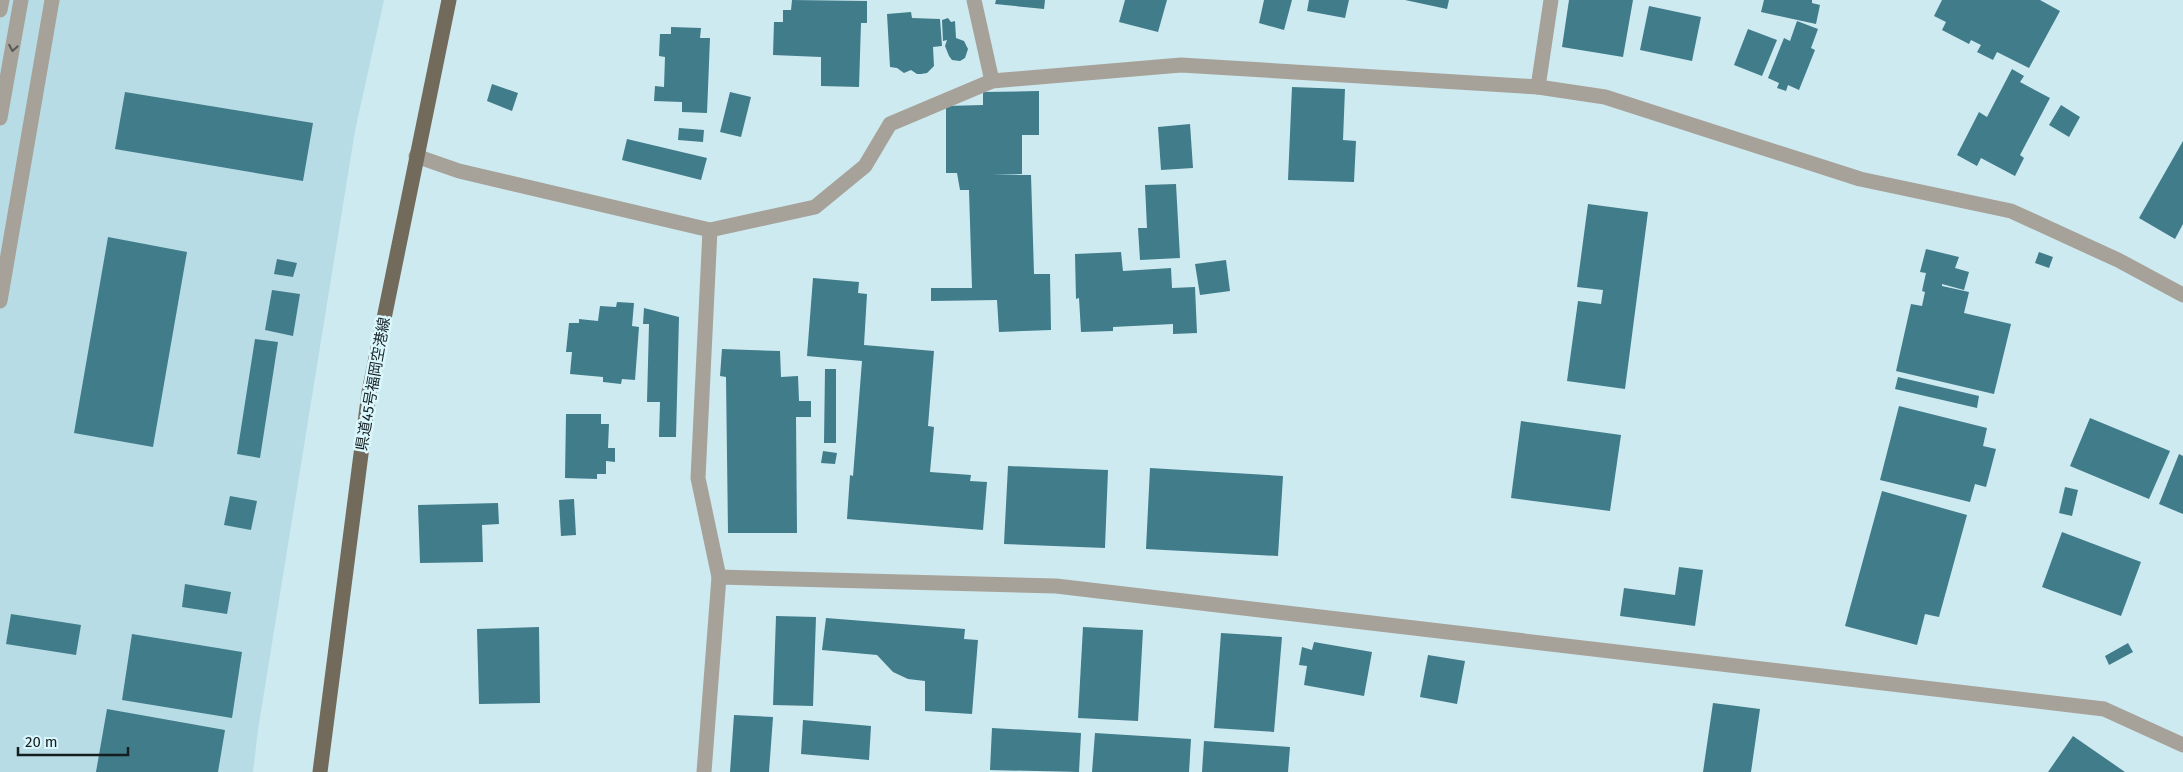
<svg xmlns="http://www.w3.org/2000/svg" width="2183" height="772" viewBox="0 0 2183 772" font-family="'Fira Sans','Noto Sans JP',sans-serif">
	<rect width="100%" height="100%" fill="#ceeaf1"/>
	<polygon fill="#b8dce5" points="0,0 384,0 355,131 258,730 253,772 0,772"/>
	<g fill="#407c89">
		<polygon points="792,0 867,1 867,23 861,23 859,87 821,86 821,57 773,55 774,22 783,22 783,10 791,10"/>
		<polygon points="996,0 1045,0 1044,9 995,4"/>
		<polygon points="1125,0 1167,0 1158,32 1119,22"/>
		<polygon points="1264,0 1292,0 1284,30 1259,23"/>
		<polygon points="1309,0 1349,0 1345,18 1307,11"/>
		<polygon points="1405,0 1449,0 1447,9"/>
		<polygon points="1569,0 1633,0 1623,57 1562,47"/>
		<polygon points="1764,0 1812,0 1812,3 1820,5 1816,24 1761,12"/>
		<polygon points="1942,0 2040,0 2060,11 2029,68 1997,52 1993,60 1977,52 1981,45 1971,40 1969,44 1942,30 1946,22 1934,16"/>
		<polygon points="1649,6 1701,17 1692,61 1640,50"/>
		<polygon points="911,12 912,18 940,19 942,46 933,47 934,66 927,73 921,74 917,74 911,70 904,73 897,68 890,67 887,14"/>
		<polygon points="948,18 951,22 955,21 956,38 964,41 968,49 965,58 960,61 952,60 949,56 945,46 947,40 943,41 942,20"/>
		<polygon points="1797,21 1818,29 1811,48 1815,50 1799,90 1788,85 1786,91 1777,88 1779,83 1768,78 1784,38 1790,41"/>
		<polygon points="671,27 701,28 700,38 710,38 707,113 682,112 682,102 654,101 655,86 664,87 665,57 659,56 660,34 671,34"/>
		<polygon points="1748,29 1777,40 1762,76 1734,65"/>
		<polygon points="2012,69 2024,76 2020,82 2050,98 2020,155 2024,158 2015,176 1981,158 1977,166 1957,155 1979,112 1987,117"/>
		<polygon points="492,84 518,93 512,111 487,101"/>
		<polygon points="1292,87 1345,89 1343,140 1356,141 1354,182 1288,180"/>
		<polygon points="1039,91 1039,135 1022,135 1022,174 992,175 1031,175 1034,274 1050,274 1051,330 999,332 997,300 931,301 931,288 972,288 969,190 960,190 957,173 946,173 946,106 983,105 983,92"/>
		<polygon points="125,92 313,123 303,181 115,149"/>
		<polygon points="730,92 751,97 741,137 720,132"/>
		<polygon points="2061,105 2080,117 2069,137 2049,125"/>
		<polygon points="1190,124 1193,168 1161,170 1158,127"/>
		<polygon points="679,128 704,130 703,142 678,140"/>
		<polygon points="627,139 707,158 701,180 622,160"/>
		<polygon points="2183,141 2183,224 2175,239 2139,218"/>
		<polygon points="1176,184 1180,258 1140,260 1138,228 1147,228 1145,185"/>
		<polygon points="1588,204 1648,212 1625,389 1567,381 1578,301 1601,304 1603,290 1577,287"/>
		<polygon points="108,237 187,252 153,447 74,433"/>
		<polygon points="1926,249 1959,257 1955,268 1969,272 1964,290 1942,284 1942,286 1969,292 1964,313 2011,324 1994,394 1896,371 1911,304 1922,306 1925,292 1922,291 1926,273 1920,272"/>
		<polygon points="1121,252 1123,271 1171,268 1172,288 1195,287 1197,333 1173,334 1173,324 1113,327 1113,331 1081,332 1079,298 1076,299 1075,254"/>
		<polygon points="2039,252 2053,257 2049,268 2035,263"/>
		<polygon points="277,259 297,263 293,277 274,274"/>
		<polygon points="1226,260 1230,291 1200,295 1195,264"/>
		<polygon points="813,278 859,282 858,293 867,294 864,345 934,351 928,426 934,427 930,472 971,475 970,481 987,482 983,530 847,519 850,475 853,476 862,361 807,356"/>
		<polygon points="272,290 300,294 293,336 265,330"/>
		<polygon points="617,302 634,303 632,326 639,327 635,380 622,379 621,384 603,382 603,377 570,374 572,352 566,352 569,323 579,323 579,319 598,321 600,306 616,307"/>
		<polygon points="644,308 679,317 676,437 659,437 660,402 647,402 649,324 643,324"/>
		<polygon points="255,339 278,342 260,458 237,454"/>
		<polygon points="722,349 780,351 781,377 798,376 799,401 811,401 811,417 796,417 797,533 728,533 726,377 720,376"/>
		<polygon points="825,369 836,369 836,443 824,443"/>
		<polygon points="1898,377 1979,396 1977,408 1895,389"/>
		<polygon points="1899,406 1987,428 1983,446 1996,449 1986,487 1975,484 1970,502 1880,480"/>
		<polygon points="566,414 601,414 601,424 609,424 608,448 615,448 615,462 606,461 606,474 597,474 597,479 565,478"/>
		<polygon points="2090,418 2170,451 2149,499 2070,466"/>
		<polygon points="1521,421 1621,435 1610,511 1511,498"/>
		<polygon points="823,451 837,453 835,464 821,463"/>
		<polygon points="2179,454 2183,456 2183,514 2159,504"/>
		<polygon points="1008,466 1108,470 1105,548 1004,544"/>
		<polygon points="1150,468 1283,476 1278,556 1146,549"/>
		<polygon points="2065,487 2078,490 2072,516 2059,513"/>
		<polygon points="1882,491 1967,515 1939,617 1925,614 1917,645 1845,626"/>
		<polygon points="230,496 257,501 251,530 224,525"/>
		<polygon points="574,499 576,535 561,536 559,500"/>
		<polygon points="498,503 499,524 482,525 483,562 420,563 418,505"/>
		<polygon points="2062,532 2141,562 2121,616 2042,587"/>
		<polygon points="1679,567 1703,570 1695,626 1620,616 1624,588 1675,595"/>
		<polygon points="185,584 231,592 227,614 182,607"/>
		<polygon points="11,614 81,625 76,655 6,644"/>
		<polygon points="776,616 816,617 813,706 773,705"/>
		<polygon points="826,618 965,629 964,639 978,640 972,714 925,711 925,681 908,679 893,672 877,655 822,650"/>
		<polygon points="539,627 540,703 479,704 477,629"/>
		<polygon points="1083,627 1143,630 1138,721 1078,718"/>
		<polygon points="1221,633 1282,637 1274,732 1214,728"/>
		<polygon points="132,634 242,652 232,718 122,700"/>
		<polygon points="1314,642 1372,652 1364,696 1304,685 1307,666 1299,665 1302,647 1312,650"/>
		<polygon points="2128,643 2133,652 2109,665 2105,656"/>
		<polygon points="1428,655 1465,661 1457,704 1420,697"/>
		<polygon points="1713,703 1760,709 1751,772 1703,772"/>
		<polygon points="107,709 225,730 218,772 96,772"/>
		<polygon points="734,715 773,717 769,772 730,772"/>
		<polygon points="803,720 871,726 869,760 801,754"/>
		<polygon points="992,728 1081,733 1079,772 990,770"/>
		<polygon points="1095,733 1191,739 1189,772 1092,772"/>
		<polygon points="2073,736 2125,772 2048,772"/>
		<polygon points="1204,741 1290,747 1288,772 1202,772"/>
	</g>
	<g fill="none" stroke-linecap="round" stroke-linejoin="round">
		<g stroke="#a6a299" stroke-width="15">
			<polyline points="974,0 992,81"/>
			<polyline points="0,10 2,0"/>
			<polyline points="1538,87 1551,0"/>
			<polyline points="0,118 21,0"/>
			<polyline points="416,156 459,171 710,230 698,478 719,577 704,772"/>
			<polyline points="710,230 815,207 865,166 890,124 992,81 1181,65 1538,87 1605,97 1860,179 2011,211 2118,260 2183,295"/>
			<polyline points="0,301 52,0"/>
			<polyline points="719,577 1056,586 2104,709 2183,745"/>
		</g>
		<polyline stroke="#726a5a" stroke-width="15" points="320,772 369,392 449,0"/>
	</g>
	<defs><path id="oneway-chevron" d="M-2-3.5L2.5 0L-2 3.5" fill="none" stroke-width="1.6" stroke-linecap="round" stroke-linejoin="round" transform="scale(1.25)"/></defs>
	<use stroke="#565956" href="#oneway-chevron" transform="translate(13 48) rotate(100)"/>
	<g text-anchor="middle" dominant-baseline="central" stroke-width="5" stroke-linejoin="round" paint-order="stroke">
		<g font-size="15" fill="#141e20" stroke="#dbf7fe">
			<text transform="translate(373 384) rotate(-80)">県道45号福岡空港線</text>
		</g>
	</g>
	<path d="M18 747v8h110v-8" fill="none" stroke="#141e20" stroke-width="2.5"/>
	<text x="25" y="747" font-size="15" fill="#141e20" stroke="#dbf7fe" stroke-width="4" paint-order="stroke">20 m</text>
</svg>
